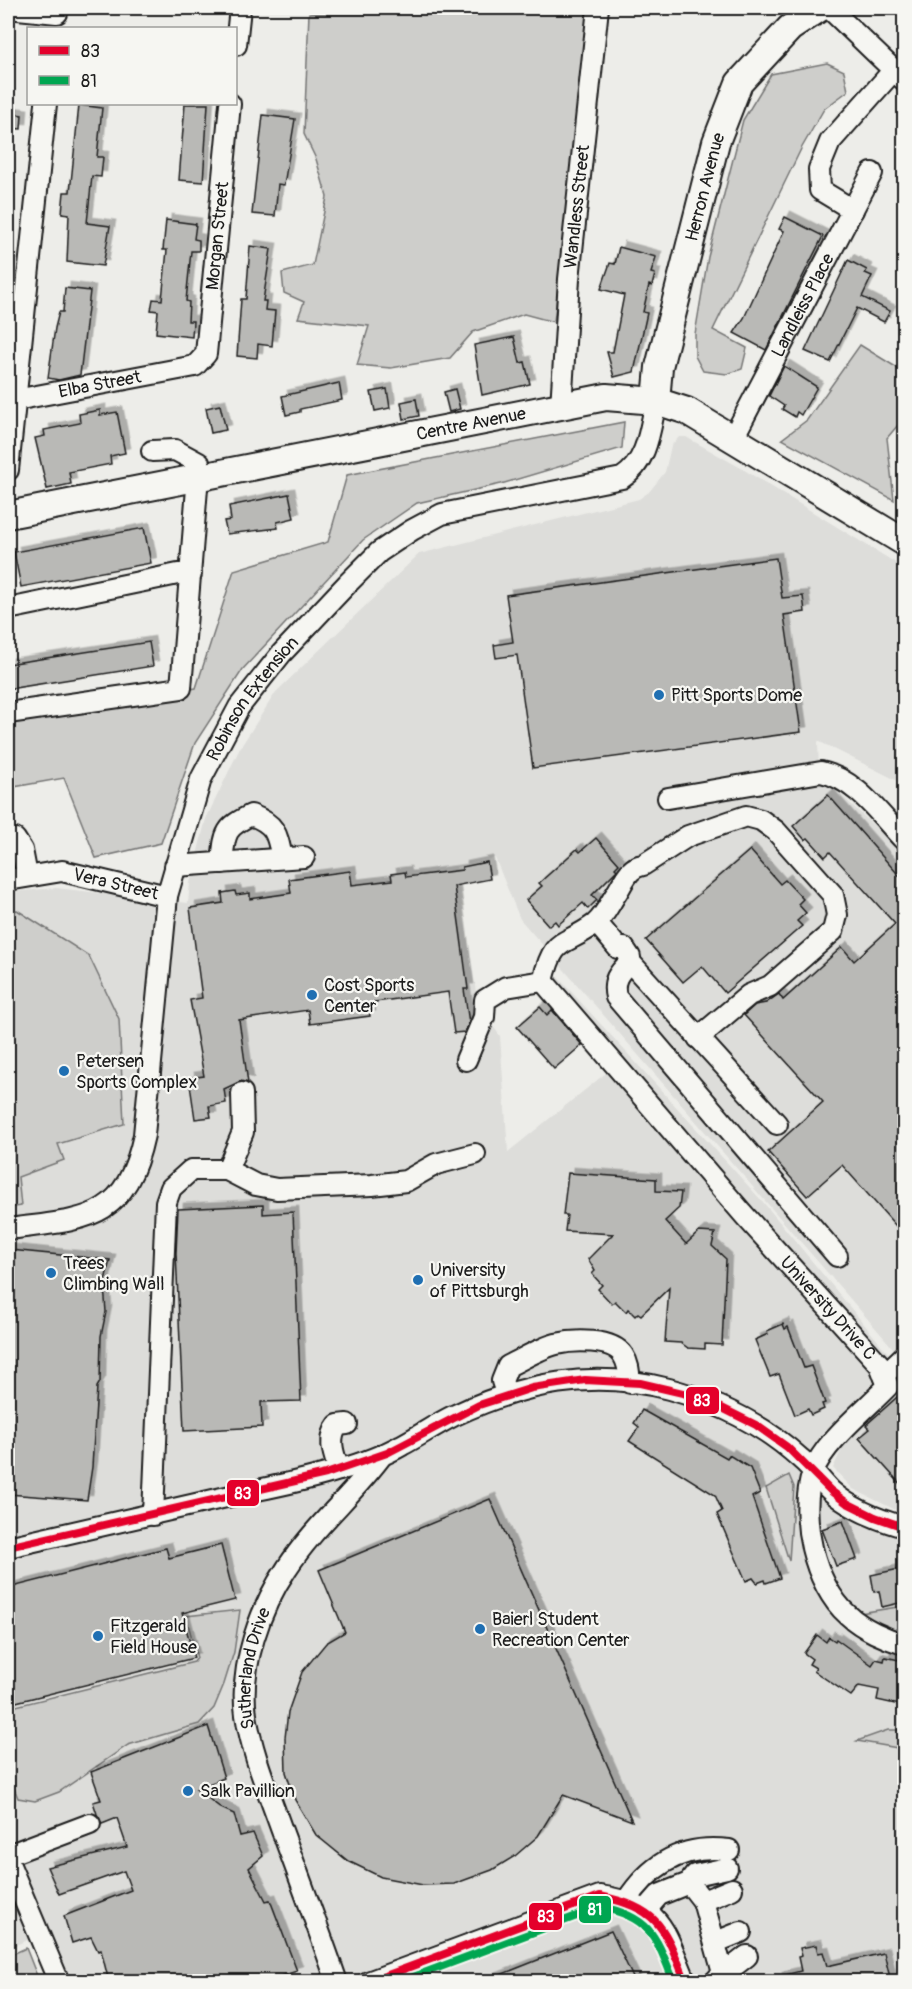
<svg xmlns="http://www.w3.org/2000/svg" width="912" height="1989" viewBox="0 0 912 1989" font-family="Pangolin,sans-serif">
	<defs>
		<filter id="shadow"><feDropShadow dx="5.5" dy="-5.5" stdDeviation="0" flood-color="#0004"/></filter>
	</defs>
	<rect width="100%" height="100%" fill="#edede9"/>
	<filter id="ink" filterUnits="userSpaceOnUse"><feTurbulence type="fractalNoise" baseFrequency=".0167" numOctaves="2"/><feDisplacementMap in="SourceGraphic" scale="12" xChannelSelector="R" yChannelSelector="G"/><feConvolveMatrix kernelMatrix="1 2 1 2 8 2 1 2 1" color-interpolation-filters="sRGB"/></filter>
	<g filter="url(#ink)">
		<g fill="#ddddda">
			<polygon points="679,437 686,437 741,468 904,568 904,784 818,741 819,774 904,854 904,1366 899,1355 520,919 495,858 456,867 478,1005 500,1036 508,1152 611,1069 540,988 555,974 763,1202 892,1358 881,1386 817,1449 798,1476 837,1506 865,1522 904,1537 904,1981 697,1982 694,1977 666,1977 667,1982 67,1982 45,1933 8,1948 8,892 56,888 188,903 190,883 206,819 240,748 276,692 419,554 639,499 649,492 665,472 671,446"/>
			<polygon points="904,1383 904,1514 853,1489 833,1468 848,1436"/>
		</g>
		<g fill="#cececb" stroke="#757574" stroke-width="1.5">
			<polygon points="372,8 589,8 554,322 524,314 473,332 450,358 391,368 357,365 369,326 298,318 304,302 284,293 282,273 313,265 327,197 316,159 304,134 309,13 370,13"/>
			<polygon points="827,63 844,71 848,91 824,109 801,149 713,330 747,348 742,369 727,374 703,371 695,356 695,334 708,257 743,120 771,74"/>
			<polygon points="860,345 904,372 904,418 887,438 894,500 782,439 807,420"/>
			<polygon points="624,422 622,448 501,484 417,503 363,540 243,669 195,743 161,843 96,858 64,778 8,788 8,720 196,688 234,570 328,542 347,475"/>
			<polygon points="17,910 89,956 119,1019 124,1124 58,1144 64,1160 18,1177 21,1206 8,1208 8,911"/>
			<polygon points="789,1475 794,1487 789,1561 766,1488"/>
			<polygon points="904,1606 904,1644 848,1615"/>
			<polygon points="240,1610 234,1652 224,1684 214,1708 199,1724 128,1745 59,1792 35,1801 18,1798 8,1773 8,1708 194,1662 197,1658 186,1616"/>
			<polygon points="888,1730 904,1730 904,1749 857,1741"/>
			<polygon points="26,1948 39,1981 8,1981 8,1956"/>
		</g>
		<g fill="#b9b9b6" stroke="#1c1c1c" stroke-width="1.5" filter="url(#shadow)">
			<polygon points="185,104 208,104 203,182 179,180"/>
			<polygon points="79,105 102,108 97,157 103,157 101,177 92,176 87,223 110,226 103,266 67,262 69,214 62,213 64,192 70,192"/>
			<polygon points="8,113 22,115 21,129 8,128"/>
			<polygon points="263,115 295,119 284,185 278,184 275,216 252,214"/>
			<polygon points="785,217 823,236 766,350 734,333 744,318 784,231 779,229"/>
			<polygon points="166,220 196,224 194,239 199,240 199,251 191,251 186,301 189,302 188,321 193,321 192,337 156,333 158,311 151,310 153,299 162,300 167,250 163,250"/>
			<polygon points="250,246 271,249 263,301 266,301 265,310 275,311 272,346 258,344 257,358 237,356 241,299 246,299"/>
			<polygon points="619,247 656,257 651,273 655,274 652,286 649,285 643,312 647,313 634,372 614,377 607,352 613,352 624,295 601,289 610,263 615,264"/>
			<polygon points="848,260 867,270 865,273 872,276 862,297 890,311 884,322 857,308 830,362 805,351"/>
			<polygon points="65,288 90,291 80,375 59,380 48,378 55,328 59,312 63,312"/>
			<polygon points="514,337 520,363 525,362 530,384 482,395 474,345"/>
			<polygon points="784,366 817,387 801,415 797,412 795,417 782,409 784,406 769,396"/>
			<polygon points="339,383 342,400 300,409 300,412 286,415 282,396"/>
			<polygon points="387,389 390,408 375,411 371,392"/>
			<polygon points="455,389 460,409 449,412 444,392"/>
			<polygon points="416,399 419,416 404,419 401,402"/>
			<polygon points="220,405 226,430 211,433 206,408"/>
			<polygon points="100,410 100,415 117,412 125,453 110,456 111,464 69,472 71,484 47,489 35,438 45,436 44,430 80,423 79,414"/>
			<polygon points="289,494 294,518 277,522 278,528 227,534 224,521 231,520 229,506"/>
			<polygon points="144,528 151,563 21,587 14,552"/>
			<polygon points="776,558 782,598 803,596 805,612 784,615 801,732 533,768 517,655 496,658 494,645 513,642 506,595"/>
			<polygon points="149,642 153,666 8,689 8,664"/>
			<polygon points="828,795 904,881 904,1235 842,1165 807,1196 768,1152 823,1102 744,1015 755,1005 766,1003 779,994 783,1000 842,947 854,961 895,924 830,852 825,857 808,838 805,840 793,826"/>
			<polygon points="596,838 619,864 615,868 617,870 592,895 597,900 588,909 583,903 558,925 555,921 549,926 526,900 542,886 539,883 577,849 580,852"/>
			<polygon points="750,850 780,884 785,880 803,899 798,904 806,913 797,921 802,926 725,993 702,966 683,982 646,940"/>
			<polygon points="487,862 490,879 454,886 468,989 464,989 469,1023 465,1032 454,1033 448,992 368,1003 370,1016 310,1024 308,1010 239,1020 248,1083 241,1081 224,1089 226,1103 209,1106 211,1117 195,1119 189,1078 204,1076 190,1000 202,998 190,908 223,903 222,893 235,891 236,895 250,893 250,899 291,893 289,879 350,871 352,885 392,880 391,874 405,872 406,877 462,870 462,867"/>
			<polygon points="540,1007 547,1015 552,1010 582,1045 554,1069 517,1027"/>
			<polygon points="568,1173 656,1179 656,1191 681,1192 679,1208 665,1221 686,1244 699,1232 715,1233 712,1246 726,1259 722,1345 705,1344 705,1349 688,1348 681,1343 665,1342 669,1288 641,1315 638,1313 635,1316 628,1309 626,1312 615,1301 612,1304 598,1289 602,1285 592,1274 595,1271 588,1259 613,1234 565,1231 567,1215 563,1215"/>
			<polygon points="263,1205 263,1214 293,1212 301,1401 261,1402 262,1427 184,1431 176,1253 178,1209"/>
			<polygon points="10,1250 110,1260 104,1285 106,1312 101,1336 100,1382 97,1387 92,1467 87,1500 8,1494 8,1271"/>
			<polygon points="783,1324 785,1329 788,1327 804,1368 811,1366 825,1403 822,1404 824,1409 811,1415 808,1409 795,1415 779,1374 770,1377 755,1340 768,1334 767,1331"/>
			<polygon points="904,1391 904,1488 859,1438 870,1429 866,1425"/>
			<polygon points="642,1410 727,1458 729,1455 750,1468 760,1493 752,1497 780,1578 766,1583 765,1580 757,1583 753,1578 746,1581 717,1514 722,1511 715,1495 629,1441 639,1427 634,1423"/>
			<polygon points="490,1499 632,1821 563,1795 538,1836 515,1856 492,1870 454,1884 423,1885 381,1877 348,1861 316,1835 295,1800 286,1772 285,1738 288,1712 302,1672 326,1643 345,1632 319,1570"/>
			<polygon points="843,1521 857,1559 836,1566 822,1529"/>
			<polygon points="221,1545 235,1600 182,1613 194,1658 8,1704 8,1588 166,1548 169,1558"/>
			<polygon points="904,1568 904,1602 882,1607 879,1591 874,1592 871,1575"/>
			<polygon points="817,1635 826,1642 829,1637 835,1641 836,1639 872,1665 876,1659 884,1661 885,1657 904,1661 904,1706 877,1700 879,1690 859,1686 851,1696 814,1671 816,1668 809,1664 812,1659 804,1653"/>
			<polygon points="208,1726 224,1778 196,1789 221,1808 234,1814 240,1836 253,1833 263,1856 249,1868 266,1901 270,1900 297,1971 263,1982 109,1982 101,1950 98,1951 91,1937 72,1943 64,1916 131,1890 124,1871 59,1894 47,1867 127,1847 117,1818 102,1824 97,1814 93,1802 101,1800 91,1772"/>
			<polygon points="611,1931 635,1982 485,1982 485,1981"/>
			<polygon points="816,1945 818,1953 823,1952 827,1966 884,1953 891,1982 777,1982 777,1977 801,1971 798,1957 802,1956 800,1948"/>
		</g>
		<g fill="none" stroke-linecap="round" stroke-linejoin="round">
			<g stroke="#1c1c1c" stroke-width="24">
				<g id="minor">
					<polyline points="8,8 57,13"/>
					<polyline points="829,8 904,80"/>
					<polyline points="236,45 240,8"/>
					<polyline points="853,210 820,190 819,169 830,142 893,71"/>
					<path id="s1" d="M 8,392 L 26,398 L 195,366 L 206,354 L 230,104"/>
					<path id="s2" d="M 561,407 L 569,279 L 598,8"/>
					<path id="s3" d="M 733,438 L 872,173"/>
					<polyline points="8,470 46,104"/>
					<polyline points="8,609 178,574 191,574"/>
					<polyline points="8,713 181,688 199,463 175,450 152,451"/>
					<path d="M 668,798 L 821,772 C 856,779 880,815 904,840"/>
					<polyline points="8,841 15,839 22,850 27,876"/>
					<path d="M 222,863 C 225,833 224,828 251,815 C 276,824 277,834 282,858"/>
					<polyline points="175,866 304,857"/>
					<path id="s4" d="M 8,880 L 62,871 L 167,896"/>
					<polyline points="597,923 618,948 624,948 630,957 630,962 777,1124"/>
					<path d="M 630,962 C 618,973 612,981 616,997 L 837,1256"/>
					<path id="s5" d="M 543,981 L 745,1216 L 880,1365 L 888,1386 C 866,1409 823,1443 813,1472 C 798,1515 814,1585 848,1615 C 863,1629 886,1639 904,1644"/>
					<path d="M 543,981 C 554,935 562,948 595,924 C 604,917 610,903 616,894 C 624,882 628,867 643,865 L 688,836 L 746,816 L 761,820 L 776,831 L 833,895 L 837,915 L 833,931 L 770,986 L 749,995 L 698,1038"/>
					<polyline points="466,1060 484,1017 485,1000 506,987 543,981"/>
					<polyline points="227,1170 243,1132 242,1093"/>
					<path id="s6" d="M 8,1229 C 84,1219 125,1223 144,1135 L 167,896 L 201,779 L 239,707 L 281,654 L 348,583 L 379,552 L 412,530 L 442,514 L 622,478 C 648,462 650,428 656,401"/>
					<polyline points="884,1375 904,1356"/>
					<path d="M 506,1393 L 502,1381 L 508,1366 C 523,1359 540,1348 556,1344 C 573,1340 612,1338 623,1355 C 629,1364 629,1373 630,1383"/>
					<path d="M 339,1470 C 334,1455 327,1439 338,1425 L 347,1424"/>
					<polyline points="153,1515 166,1202 171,1188 191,1170 227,1170 256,1185 277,1189 372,1185 406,1181 436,1164 475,1154"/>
					<path d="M 8,1547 C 83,1530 159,1513 235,1495 C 269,1487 305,1481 339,1470 C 360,1464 383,1456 402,1445 C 419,1436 435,1425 453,1416 C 523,1383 592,1369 669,1389 C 717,1402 764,1425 801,1459 C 812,1468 821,1481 831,1491 C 851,1509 879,1520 904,1527"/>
					<polyline points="8,1855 90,1824"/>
					<polyline points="8,1861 59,1982"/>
					<polyline points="689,1883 703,1901 723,1973"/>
					<path d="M 627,1900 C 651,1863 684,1844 729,1850"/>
					<polyline points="703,1901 732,1889"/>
					<polyline points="646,1910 659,1895 689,1883 695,1875 727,1868"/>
					<polyline points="716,1942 741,1932"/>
					<polyline points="716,1980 747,1956"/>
					<path id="s7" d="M 337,1982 C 319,1930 300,1879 281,1828 C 268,1791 252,1754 246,1715 C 239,1667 260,1608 287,1568 C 314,1526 354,1494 383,1454"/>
					<path d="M 368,1982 L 600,1896 C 663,1906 663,1928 686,1982"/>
				</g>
			</g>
			<g stroke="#1c1c1c" stroke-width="30">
				<g id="major">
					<path id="s8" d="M 656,401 L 659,367 L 716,142 L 739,83 L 790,28 L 820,8"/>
					<path id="s9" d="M 8,515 L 606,397 L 656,401 L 687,411 L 904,542"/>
				</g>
			</g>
			<use href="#minor" stroke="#f6f6f2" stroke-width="20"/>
			<use href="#major" stroke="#f6f6f2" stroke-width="26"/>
			<g stroke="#f6f6f2" stroke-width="12">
				<g id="bus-1">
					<polyline points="8,1547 326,1474 387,1453 479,1405 532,1388 585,1380 640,1383 687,1394 722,1408 756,1425 787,1447 831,1491 847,1503 875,1517 904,1527"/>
					<path d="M 369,1982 L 600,1896 C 661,1909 664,1928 686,1982"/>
				</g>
			</g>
			<g stroke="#f6f6f2" stroke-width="12">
				<path id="bus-2" d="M 400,1982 L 601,1907 C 651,1917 656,1937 674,1982"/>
			</g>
			<use href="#bus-1" stroke="#e4002b" stroke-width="8"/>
			<use href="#bus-2" stroke="#00a651" stroke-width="8"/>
		</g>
	</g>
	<g fill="#1f6fb2" stroke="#f6f6f2" stroke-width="2">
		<circle cx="659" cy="695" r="6"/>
		<circle cx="312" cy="995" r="6"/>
		<circle cx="64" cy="1071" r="6"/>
		<circle cx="51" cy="1273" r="6"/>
		<circle cx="418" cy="1280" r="6"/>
		<circle cx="480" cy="1629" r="6"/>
		<circle cx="98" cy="1636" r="6"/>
		<circle cx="188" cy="1791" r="6"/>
	</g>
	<g text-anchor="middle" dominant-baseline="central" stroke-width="4.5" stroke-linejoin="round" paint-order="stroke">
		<g font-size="18" fill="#1c1c1c" stroke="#f6f6f2">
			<text stroke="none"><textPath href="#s8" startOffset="220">Herron Avenue</textPath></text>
			<text stroke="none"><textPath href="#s2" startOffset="201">Wandless Street</textPath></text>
			<text stroke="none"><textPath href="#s1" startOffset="326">Morgan Street</textPath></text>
			<text stroke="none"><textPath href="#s3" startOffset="150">Landleiss Place</textPath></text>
			<text stroke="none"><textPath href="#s1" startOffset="94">Elba Street</textPath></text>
			<text stroke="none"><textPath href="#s9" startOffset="472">Centre Avenue</textPath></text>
			<text stroke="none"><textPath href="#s6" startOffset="642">Robinson Extension</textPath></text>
			<text stroke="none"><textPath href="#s4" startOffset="110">Vera Street</textPath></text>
			<text stroke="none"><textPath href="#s5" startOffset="434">University Drive C</textPath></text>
			<text stroke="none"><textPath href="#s7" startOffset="330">Sutherland Drive</textPath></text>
		</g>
		<g font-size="18" fill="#1c1c1c" stroke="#f6f6f2" text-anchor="start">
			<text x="671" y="695">Pitt Sports Dome</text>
			<text x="324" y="985">Cost Sports<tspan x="324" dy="21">Center</tspan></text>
			<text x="76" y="1061">Petersen<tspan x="76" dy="21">Sports Complex</tspan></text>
			<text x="63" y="1263">Trees<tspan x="63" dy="21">Climbing Wall</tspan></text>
			<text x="430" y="1270">University<tspan x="430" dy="21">of Pittsburgh</tspan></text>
			<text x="492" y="1619">Baierl Student<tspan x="492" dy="21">Recreation Center</tspan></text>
			<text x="110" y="1626">Fitzgerald<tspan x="110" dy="21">Field House</tspan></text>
			<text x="200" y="1791">Salk Pavillion</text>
		</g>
	</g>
	<g stroke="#f6f6f2" stroke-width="2">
		<rect x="685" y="1386" width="35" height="29" rx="6" fill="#e4002b"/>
		<rect x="226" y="1479" width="34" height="28" rx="6" fill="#e4002b"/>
		<rect x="578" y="1895" width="34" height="29" rx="6" fill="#00a651"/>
		<rect x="528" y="1902" width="35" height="29" rx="6" fill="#e4002b"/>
	</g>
	<g font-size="16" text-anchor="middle" font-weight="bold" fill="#fff">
		<text x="702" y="1406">83</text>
		<text x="243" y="1499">83</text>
		<text x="595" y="1915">81</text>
		<text x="546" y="1922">83</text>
	</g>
	<rect width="912" height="1989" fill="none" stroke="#f6f6f2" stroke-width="30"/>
	<rect x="15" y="15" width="882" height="1959" fill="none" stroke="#1c1c1c" stroke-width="2" filter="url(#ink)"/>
	<rect x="27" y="27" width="210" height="78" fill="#f6f6f2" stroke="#9f9f9c" stroke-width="1.5"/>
	<rect x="39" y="46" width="30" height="9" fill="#e4002b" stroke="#9f9f9c" stroke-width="1.5"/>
	<text x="81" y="57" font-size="18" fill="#1c1c1c">83</text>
	<rect x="39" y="76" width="30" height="9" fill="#00a651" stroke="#9f9f9c" stroke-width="1.5"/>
	<text x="81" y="87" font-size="18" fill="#1c1c1c">81</text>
</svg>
